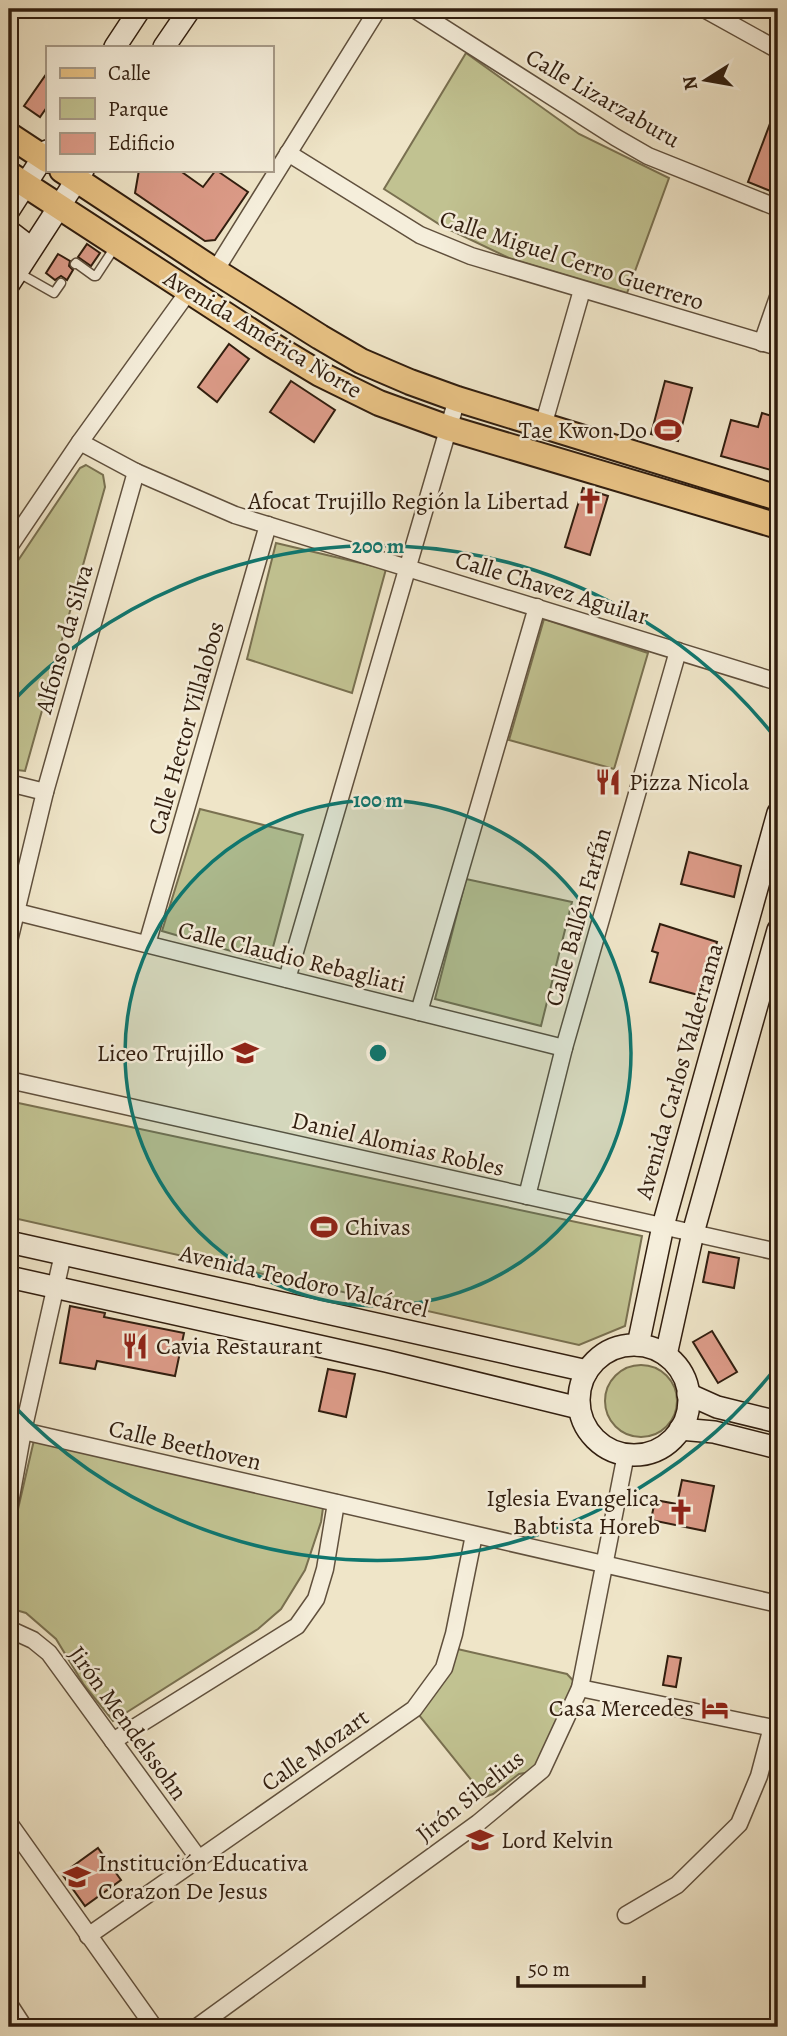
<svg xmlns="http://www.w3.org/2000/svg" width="787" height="2036" viewBox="0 0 787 2036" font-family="Alegreya,serif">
	<rect width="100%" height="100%" fill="#efe5c8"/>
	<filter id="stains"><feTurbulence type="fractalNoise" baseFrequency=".00286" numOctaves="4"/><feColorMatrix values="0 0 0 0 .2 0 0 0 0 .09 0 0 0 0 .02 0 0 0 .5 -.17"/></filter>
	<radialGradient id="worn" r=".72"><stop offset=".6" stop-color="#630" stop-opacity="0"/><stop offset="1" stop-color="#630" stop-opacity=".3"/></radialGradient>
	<g fill="#c1c291" stroke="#797050" stroke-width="2">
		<polygon points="466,53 579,134 669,178 627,293 509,258 442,226 384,189"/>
		<polygon points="86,465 103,475 105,487 25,771 9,769 9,574 80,468"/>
		<polygon points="276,543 386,569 352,693 247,659"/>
		<polygon points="544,619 648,653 614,769 509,740"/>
		<polygon points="200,809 303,835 269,962 162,931"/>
		<polygon points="466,879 572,902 541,1026 435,999"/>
		<polygon points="9,1101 642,1236 625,1326 579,1345 9,1217"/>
		<circle cx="641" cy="1401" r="36"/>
		<polygon points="34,1440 323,1508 321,1522 305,1570 281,1609 258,1629 113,1721 84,1685 56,1639 26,1613 9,1608 9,1548"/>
		<polygon points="453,1648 567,1674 580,1688 542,1770 519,1774 493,1794 485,1797 414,1709"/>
	</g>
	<g fill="#dc9b88" stroke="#311e0f" stroke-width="2">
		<polygon points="47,73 47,107 40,117 24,106"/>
		<polygon points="777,105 778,105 778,194 748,182"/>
		<polygon points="139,170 179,170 203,187 216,170 248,192 215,240 205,241 135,193"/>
		<polygon points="87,244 100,253 91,266 78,257"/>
		<polygon points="58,254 70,261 69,266 73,270 67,280 61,276 55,280 46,273"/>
		<polygon points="229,344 249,359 217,402 198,387"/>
		<polygon points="291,381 335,410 314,442 270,412"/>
		<polygon points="665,381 692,388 678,441 651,434"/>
		<polygon points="762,413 778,418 778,472 721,456 731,420 758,427"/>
		<polygon points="583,488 608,496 590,555 565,547"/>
		<polygon points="689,852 741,866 734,897 681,884"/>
		<polygon points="660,924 717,942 702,996 650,982 658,953 652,951"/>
		<polygon points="709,1252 739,1258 734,1288 703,1282"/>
		<polygon points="70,1306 105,1313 104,1317 184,1333 175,1376 97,1361 95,1369 60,1363"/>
		<polygon points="712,1331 737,1372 718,1383 693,1342"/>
		<polygon points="328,1369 355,1374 346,1417 319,1411"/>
		<polygon points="682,1480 714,1486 705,1531 651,1520 655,1500 677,1504"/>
		<polygon points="668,1656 681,1658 676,1687 663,1685"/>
		<polygon points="98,1848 121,1880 85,1906 62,1874"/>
	</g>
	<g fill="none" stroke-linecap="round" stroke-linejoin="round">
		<g stroke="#60503d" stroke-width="11">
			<g id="lane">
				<polyline points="75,264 76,263 94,276 96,276 115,247"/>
				<polyline points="17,272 54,293 61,283"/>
			</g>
		</g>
		<g stroke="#60503d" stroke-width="19">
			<g id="street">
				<polyline points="414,9 615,137 648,156 778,208"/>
				<polyline points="704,9 778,50"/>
				<polyline points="288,153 420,235 471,256 778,347"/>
				<polyline points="215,271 378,9"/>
				<polyline points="762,343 778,297"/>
				<polyline points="543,426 582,290"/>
				<polyline points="80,442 136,472 235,515 778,682"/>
				<polyline points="9,547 80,442 188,292"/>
				<polyline points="9,783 45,792"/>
				<polyline points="9,910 564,1048"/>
				<polyline points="9,941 45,792 136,472"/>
				<polyline points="147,944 268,525"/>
				<polyline points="287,979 457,399"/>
				<polyline points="419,1012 537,607"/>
				<polyline points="9,1080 778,1252"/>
				<polyline points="527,1196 564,1048 678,651"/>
				<polyline points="23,1431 778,1604"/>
				<polyline points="9,1508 23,1431 63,1254"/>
				<polyline points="9,1629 33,1640 49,1653 199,1859"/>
				<polyline points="580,1688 778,1729"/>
				<polyline points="113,1741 297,1626 316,1599 325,1569 336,1503"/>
				<polyline points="9,1823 154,2027"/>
				<polyline points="626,1915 677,1885 739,1824 759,1776 772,1727"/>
				<polyline points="88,1936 414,1709 444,1668 454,1634 474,1535"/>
				<polyline points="9,2004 24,2027"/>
				<polyline points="197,2027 478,1823 542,1770 580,1688 626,1454"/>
			</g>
		</g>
		<g stroke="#311e0f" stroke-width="24">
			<g id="secondary">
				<polyline points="115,47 140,9"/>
				<polyline points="164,47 190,9"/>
				<polyline points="9,210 47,151"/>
				<polyline points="9,231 31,248"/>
				<polyline points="9,284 83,170"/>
				<polyline points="9,1242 587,1371"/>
				<polyline points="9,1277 386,1361 579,1408"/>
				<polyline points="638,1345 663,1226 778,813"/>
				<circle cx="634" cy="1400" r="55"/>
				<polyline points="666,1355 693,1233 778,930"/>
				<polyline points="688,1394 717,1407 778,1422"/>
				<polyline points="680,1429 714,1432 778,1448"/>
			</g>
		</g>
		<g stroke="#311e0f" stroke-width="28">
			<g id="primary">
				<polyline points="9,135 47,160"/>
				<polyline points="62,170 215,271 320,337 361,361 410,382 457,399 778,498"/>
				<polyline points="9,174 272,345 320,374 379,403 448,428 778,526"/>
			</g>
		</g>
		<use href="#lane" stroke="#f5eedb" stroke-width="8"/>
		<use href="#street" stroke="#f5eedb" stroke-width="16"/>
		<use href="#secondary" stroke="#f5eedb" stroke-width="21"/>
		<use href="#primary" stroke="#e8c284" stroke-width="24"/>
	</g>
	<circle cx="378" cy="1053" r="253" fill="#0f766e" fill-opacity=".12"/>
	<g fill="none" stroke="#0f766e" stroke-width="3.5">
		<circle cx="378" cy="1053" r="253"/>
		<path d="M778 1365A507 507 0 0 1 10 1402M10 704A507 507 0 0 1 778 741"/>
	</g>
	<defs>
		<g id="stadium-bare" transform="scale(2.1)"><path d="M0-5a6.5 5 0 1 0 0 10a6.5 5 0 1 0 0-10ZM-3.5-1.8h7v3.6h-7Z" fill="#8f2418" stroke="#f5eedb" stroke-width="2.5" paint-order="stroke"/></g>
		<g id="church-bare" transform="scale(2.1)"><path d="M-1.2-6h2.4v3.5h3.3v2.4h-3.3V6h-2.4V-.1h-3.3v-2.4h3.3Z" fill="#8f2418" stroke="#f5eedb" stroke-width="2.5" paint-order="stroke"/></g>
		<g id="restaurant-bare" transform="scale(2.1)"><path d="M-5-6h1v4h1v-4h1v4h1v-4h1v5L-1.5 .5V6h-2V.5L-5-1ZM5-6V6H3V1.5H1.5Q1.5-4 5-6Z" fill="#8f2418" stroke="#f5eedb" stroke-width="2.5" paint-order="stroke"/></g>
		<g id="school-bare" transform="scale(2.1)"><path d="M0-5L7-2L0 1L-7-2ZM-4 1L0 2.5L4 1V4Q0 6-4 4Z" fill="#8f2418" stroke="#f5eedb" stroke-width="2.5" paint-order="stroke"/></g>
		<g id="hotel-bare" transform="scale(2.1)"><path d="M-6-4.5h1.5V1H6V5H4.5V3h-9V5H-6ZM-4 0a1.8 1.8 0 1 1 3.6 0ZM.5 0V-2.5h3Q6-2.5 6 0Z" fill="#8f2418" stroke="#f5eedb" stroke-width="2.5" paint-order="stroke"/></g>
	</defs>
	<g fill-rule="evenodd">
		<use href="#stadium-bare" x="668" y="430"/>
		<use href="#church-bare" x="590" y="501"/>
		<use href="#restaurant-bare" x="608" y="782"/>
		<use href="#school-bare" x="245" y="1053"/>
		<use href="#stadium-bare" x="324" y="1227"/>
		<use href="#restaurant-bare" x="135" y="1346"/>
		<use href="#church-bare" x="681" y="1512"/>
		<use href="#hotel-bare" x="715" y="1708"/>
		<use href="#school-bare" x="480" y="1840"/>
		<use href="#school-bare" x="77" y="1877"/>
	</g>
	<g text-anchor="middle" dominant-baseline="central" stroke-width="5" stroke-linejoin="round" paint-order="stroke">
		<g font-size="24" fill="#311e0f" stroke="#f5eedb">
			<text transform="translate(603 98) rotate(30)">Calle Lizarzaburu</text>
			<text transform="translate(572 260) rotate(18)">Calle Miguel Cerro Guerrero</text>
			<text transform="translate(263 334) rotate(31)">Avenida América Norte</text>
			<text transform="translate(552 588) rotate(17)">Calle Chavez Aguilar</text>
			<text transform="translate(64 639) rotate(-74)">Alfonso da Silva</text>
			<text transform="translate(186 728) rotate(-74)">Calle Hector Villalobos</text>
			<text transform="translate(578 917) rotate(-74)">Calle Ballón Farfán</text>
			<text transform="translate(292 957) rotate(14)">Calle Claudio Rebagliati</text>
			<text transform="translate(679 1071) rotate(-74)">Avenida Carlos Valderrama</text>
			<text transform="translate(398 1144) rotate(13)">Daniel Alomias Robles</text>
			<text transform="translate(304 1281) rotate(13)">Avenida Teodoro Valcárcel</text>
			<text transform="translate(185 1445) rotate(13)">Calle Beethoven</text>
			<text transform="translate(128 1723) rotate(54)">Jirón Mendelssohn</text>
			<text transform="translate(315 1750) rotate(-35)">Calle Mozart</text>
			<text transform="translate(470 1796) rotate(-39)">Jirón Sibelius</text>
		</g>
		<g font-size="24" fill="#311e0f" stroke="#f5eedb" text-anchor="end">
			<text x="647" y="430">Tae Kwon Do</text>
			<text x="569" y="501">Afocat Trujillo Región la Libertad</text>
			<text x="629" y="782" text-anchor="start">Pizza Nicola</text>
			<text x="224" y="1053">Liceo Trujillo</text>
			<text x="345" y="1227" text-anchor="start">Chivas</text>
			<text x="156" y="1346" text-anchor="start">Cavia Restaurant</text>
			<text x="660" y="1498">Iglesia Evangelica<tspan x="660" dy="28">Babtista Horeb</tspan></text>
			<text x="694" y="1708">Casa Mercedes</text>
			<text x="501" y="1840" text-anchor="start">Lord Kelvin</text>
			<text x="98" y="1863" text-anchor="start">Institución Educativa<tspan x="98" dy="28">Corazon De Jesus</tspan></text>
		</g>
	</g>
	<circle cx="378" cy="1053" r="10" fill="#0f766e" stroke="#f5eedb" stroke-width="3.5"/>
	<g font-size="21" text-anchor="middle" font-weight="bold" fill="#0f766e" stroke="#f5eedb" stroke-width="5" stroke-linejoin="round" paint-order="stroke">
		<text x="378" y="553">200 m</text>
		<text x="378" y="807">100 m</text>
	</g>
	<rect width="787" height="2036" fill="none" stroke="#efe5c8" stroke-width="35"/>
	<rect x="10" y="10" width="766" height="2015" fill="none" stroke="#311e0f" stroke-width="3.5"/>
	<rect x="18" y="18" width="752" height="2001" fill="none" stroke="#311e0f" stroke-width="2"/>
	<rect x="46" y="46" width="228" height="126" fill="#f5eedb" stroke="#a79b89" stroke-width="2"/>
	<rect x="60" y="68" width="35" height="10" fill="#e8c284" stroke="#a79b89" stroke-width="2"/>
	<text x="108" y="80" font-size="21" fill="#311e0f">Calle</text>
	<rect x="60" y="98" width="35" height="21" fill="#c1c291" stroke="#a79b89" stroke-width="2"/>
	<text x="108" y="116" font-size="21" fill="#311e0f">Parque</text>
	<rect x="60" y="133" width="35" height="21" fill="#dc9b88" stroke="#a79b89" stroke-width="2"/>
	<text x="108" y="150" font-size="21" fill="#311e0f">Edificio</text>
	<g transform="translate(706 80) rotate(259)" stroke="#f5eedb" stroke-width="5" paint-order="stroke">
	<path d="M0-5L12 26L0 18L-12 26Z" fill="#311e0f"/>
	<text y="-10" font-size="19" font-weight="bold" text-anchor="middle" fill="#311e0f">N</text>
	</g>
	<path d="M518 1976v10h126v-10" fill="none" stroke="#311e0f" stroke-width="3.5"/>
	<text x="528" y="1976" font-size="21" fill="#311e0f" stroke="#f5eedb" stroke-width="5" paint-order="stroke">50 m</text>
	<rect width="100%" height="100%" filter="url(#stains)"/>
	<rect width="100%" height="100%" fill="url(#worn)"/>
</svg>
